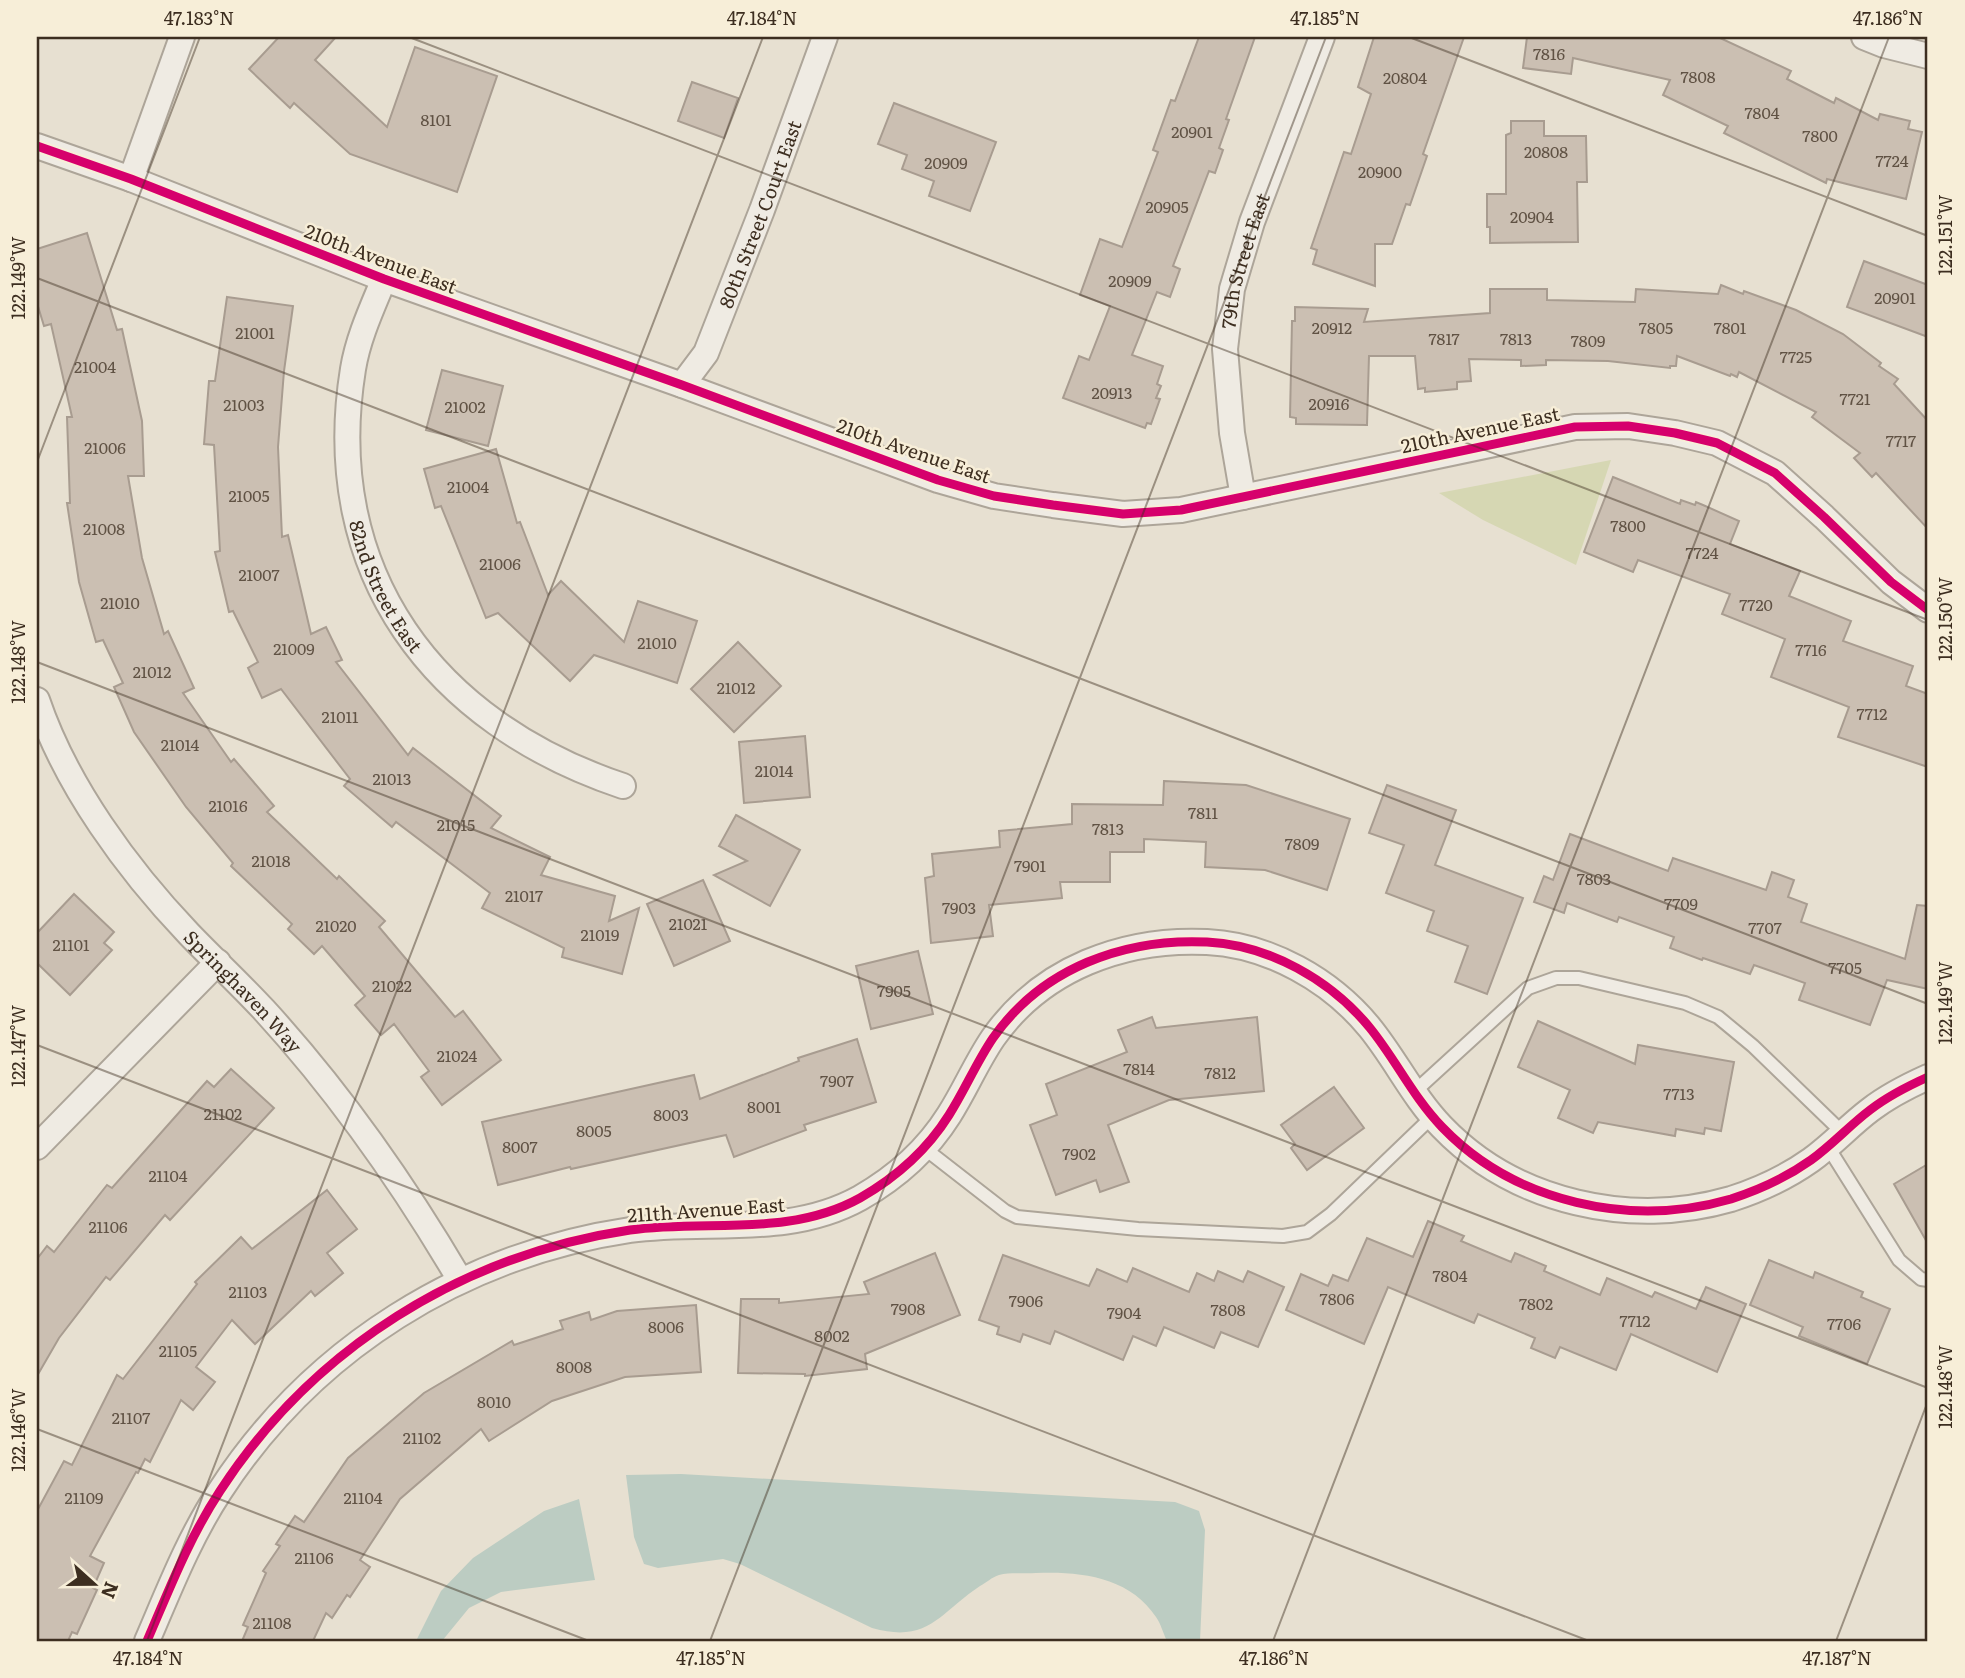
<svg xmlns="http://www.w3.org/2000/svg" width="1965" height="1678" viewBox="0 0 1965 1678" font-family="Literata,serif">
	<rect width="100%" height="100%" fill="#e7e0d1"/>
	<polygon fill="#d6d7b3" points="1611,460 1576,565 1483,520 1439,493"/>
	<g fill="#bcccc2">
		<path d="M 681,1474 L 1175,1502 L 1199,1511 L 1205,1530 L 1200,1641 L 1167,1641 C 1163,1633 1161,1624 1156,1617 C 1130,1577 1080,1571 1036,1573 C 1024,1574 1010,1572 999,1575 C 992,1577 986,1583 980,1586 C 939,1613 929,1644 872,1628 L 740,1564 L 723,1559 L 658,1568 L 644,1564 L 634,1537 L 626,1475 Z"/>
		<polygon points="579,1499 595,1580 501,1592 469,1608 442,1641 416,1641 441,1591 473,1558 544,1511"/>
	</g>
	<g fill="#cbbfb2" stroke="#a89c90" stroke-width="2">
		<polygon points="279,37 336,37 315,60 387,127 415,47 497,76 457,192 350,154 294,103 290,108 249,69"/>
		<polygon points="1199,37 1255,37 1226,119 1229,120 1219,148 1223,150 1215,173 1209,171 1173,266 1180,269 1170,297 1157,292 1132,355 1163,366 1157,384 1161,386 1156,398 1160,399 1151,424 1147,423 1145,428 1063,398 1079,356 1089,360 1110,306 1080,295 1100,239 1122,247 1158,152 1153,150 1171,100 1175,101"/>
		<polygon points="1374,37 1464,37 1423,154 1427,156 1410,205 1406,204 1392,244 1375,244 1375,286 1313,264 1317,250 1311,248 1344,152 1351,154 1371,94 1358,87"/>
		<polygon points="1527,37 1718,37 1791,71 1787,79 1834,103 1836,98 1878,120 1880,114 1910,121 1908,129 1922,132 1906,199 1827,179 1826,183 1724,133 1728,126 1663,95 1670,80 1573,58 1571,74 1523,68"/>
		<polygon points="692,82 738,98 724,138 678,121"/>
		<polygon points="894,103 996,142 970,211 929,196 934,181 902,169 907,155 878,144"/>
		<polygon points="1511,121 1544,121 1544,136 1586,136 1587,182 1577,182 1578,242 1490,243 1490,227 1487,227 1487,194 1506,194 1506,135 1511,133"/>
		<polygon points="87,233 117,330 122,329 142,421 144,476 128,476 142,558 164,634 168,631 194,688 183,693 231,762 234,759 274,806 267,812 337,879 339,876 385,921 379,927 455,1017 463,1011 501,1060 442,1105 421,1077 429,1071 394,1024 381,1035 355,1005 365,996 322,946 314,954 288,929 292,924 231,866 233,863 186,807 134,732 114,687 123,683 103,640 96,642 79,582 67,503 70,503 67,417 72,417 51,324 44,326 37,303 37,249"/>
		<polygon points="1864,261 1928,285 1928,337 1847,307"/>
		<polygon points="1721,285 1743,294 1744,291 1796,310 1843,334 1881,363 1879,366 1898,379 1894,384 1928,421 1928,529 1876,473 1872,477 1854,458 1860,453 1812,417 1816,412 1739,372 1737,377 1731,374 1730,376 1677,356 1676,366 1670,366 1670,368 1608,361 1546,360 1546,365 1521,366 1521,360 1469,359 1471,381 1457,382 1457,389 1425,392 1425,388 1418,389 1415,356 1369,356 1367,425 1296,424 1296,418 1290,417 1292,321 1295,321 1295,307 1368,309 1364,322 1490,313 1490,289 1547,289 1547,300 1635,302 1636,289 1718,294"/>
		<polygon points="227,297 293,306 284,371 278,447 282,537 288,535 311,634 326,627 342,660 336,662 408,755 413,748 501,816 491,828 550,857 541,875 615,896 609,921 639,908 622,974 562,957 564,948 482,908 490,893 396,822 392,827 344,786 350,779 281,689 262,698 248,668 258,662 233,611 229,612 215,552 220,551 214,445 204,444 209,381 215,381"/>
		<polygon points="442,370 503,386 488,446 426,430"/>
		<polygon points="496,449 517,523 520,522 548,595 561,581 624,642 638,601 697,621 677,683 594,655 570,681 498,613 486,618 441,506 435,508 424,469"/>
		<polygon points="1613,477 1680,504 1681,500 1695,505 1696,502 1703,505 1739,521 1730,544 1800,571 1789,596 1851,621 1843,641 1913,666 1906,686 1928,694 1928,767 1838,737 1849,707 1771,677 1785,639 1722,614 1730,594 1638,560 1633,572 1584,552"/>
		<polygon points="738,642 781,686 734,732 691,689"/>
		<polygon points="805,736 810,797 744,803 739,742"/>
		<polygon points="1164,781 1246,785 1350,819 1327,890 1265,870 1205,867 1206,842 1144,839 1144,852 1110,852 1110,882 1060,882 1062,898 989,905 993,936 931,943 925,878 934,876 932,854 1000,847 999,831 1072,824 1072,804 1163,805"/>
		<polygon points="1387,785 1456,810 1435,865 1523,898 1487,994 1455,982 1468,946 1427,931 1434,911 1386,893 1404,845 1369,833"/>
		<polygon points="736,815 800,850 770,906 714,875 747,861 719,846"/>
		<polygon points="1570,834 1668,871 1673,858 1766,890 1772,872 1794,880 1788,897 1807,904 1801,922 1905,959 1917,905 1928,906 1928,989 1887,980 1870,1025 1799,1000 1805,983 1754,965 1750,974 1703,958 1702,960 1670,948 1674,937 1619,917 1617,922 1567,903 1564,913 1534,902 1544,876 1553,880"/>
		<polygon points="703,880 730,941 674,966 647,904"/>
		<polygon points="74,894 114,932 104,943 112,950 70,995 37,963 37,933"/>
		<polygon points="918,951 933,1014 871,1029 856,966"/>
		<polygon points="1152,1017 1156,1028 1257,1017 1264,1091 1169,1100 1108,1125 1129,1182 1100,1192 1096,1180 1056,1195 1030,1125 1057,1115 1046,1084 1127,1052 1118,1030"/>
		<polygon points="1538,1021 1635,1064 1638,1045 1734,1062 1721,1131 1705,1128 1704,1134 1676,1129 1675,1136 1598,1122 1593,1133 1558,1118 1570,1090 1518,1067"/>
		<polygon points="857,1039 876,1102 804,1125 806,1130 734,1157 726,1135 571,1169 570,1167 498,1185 482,1122 694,1075 700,1099 799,1061 798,1058"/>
		<polygon points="231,1069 274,1108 170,1220 165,1215 110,1280 106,1277 59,1338 37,1376 37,1259 47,1246 54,1252 107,1185 112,1188 207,1081 214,1087"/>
		<polygon points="1334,1087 1364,1128 1307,1170 1291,1148 1295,1144 1281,1125"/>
		<polygon points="1928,1164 1928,1244 1894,1184"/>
		<polygon points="327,1190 357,1229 327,1253 343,1273 315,1296 311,1291 255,1344 232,1320 196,1367 215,1382 193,1410 181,1400 150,1462 145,1459 138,1473 136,1472 90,1556 104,1563 93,1588 97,1590 77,1634 72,1632 68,1641 37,1641 37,1511 64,1461 72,1465 117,1375 123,1379 197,1284 195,1282 241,1237 252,1249"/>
		<polygon points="1428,1221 1464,1236 1461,1241 1511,1262 1515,1253 1546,1266 1544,1271 1600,1295 1607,1278 1652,1297 1655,1292 1696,1309 1706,1287 1746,1304 1717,1372 1631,1334 1616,1370 1560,1347 1555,1358 1531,1348 1535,1338 1478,1314 1474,1323 1388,1287 1364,1344 1286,1310 1301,1274 1328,1286 1333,1275 1348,1281 1367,1238 1413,1257"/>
		<polygon points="935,1253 960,1315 865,1354 867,1369 805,1376 805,1374 738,1373 741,1299 779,1299 779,1303 869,1294 864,1282"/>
		<polygon points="1003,1255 1089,1286 1097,1269 1127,1282 1133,1268 1189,1292 1197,1273 1214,1281 1218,1271 1243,1282 1248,1271 1284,1287 1258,1347 1221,1332 1214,1348 1164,1327 1156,1346 1133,1336 1123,1360 1055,1331 1050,1344 1023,1334 1020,1342 997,1334 999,1327 979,1320"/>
		<polygon points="1769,1260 1813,1278 1815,1272 1863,1292 1861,1297 1890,1309 1867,1364 1799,1336 1803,1327 1750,1305"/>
		<polygon points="696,1305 701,1372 625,1377 552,1401 489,1441 481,1429 400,1499 360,1560 370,1567 350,1597 347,1595 332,1618 326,1613 313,1641 242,1641 248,1627 243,1625 266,1573 263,1571 280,1546 276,1544 295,1516 304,1522 348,1458 424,1393 512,1341 514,1345 563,1329 560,1321 589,1312 591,1320 617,1311"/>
	</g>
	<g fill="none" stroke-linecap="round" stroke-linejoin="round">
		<g stroke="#ada599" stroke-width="16">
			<g id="lane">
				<polyline points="1413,1093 1528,988 1556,978 1579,978 1685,1003 1718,1017 1753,1046 1843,1133"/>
				<polyline points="1828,1147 1899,1260 1921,1279 1928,1280"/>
				<polyline points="924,1148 1005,1211 1017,1217 1138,1229 1283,1236 1307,1232 1331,1214 1433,1116"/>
			</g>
		</g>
		<g stroke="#ada599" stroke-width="28">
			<g id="street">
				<polyline points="1864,37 1884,45 1928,56"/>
				<polyline points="37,146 131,179 384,279 682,385 938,480 994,496 1053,505 1123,514 1181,510 1575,427 1628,426 1675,433 1717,443 1775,473 1824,517 1891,582 1928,610"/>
				<polyline points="131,179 182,37"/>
				<path id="s1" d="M 384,279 C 372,308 358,338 353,369 C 320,573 434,723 623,786"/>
				<path id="s2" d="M 682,385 L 706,353 L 762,210 L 825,37"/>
				<path id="s3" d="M 1243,497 L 1232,433 L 1225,349 L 1232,289 L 1252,222 L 1322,37"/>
				<path id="s4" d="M 37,700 C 66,786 128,870 189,934 C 214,960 240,984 264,1010 C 340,1093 403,1183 460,1280"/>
				<polyline points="37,1147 218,962"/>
				<path d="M 147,1641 C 169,1590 189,1538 220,1491 C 313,1348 462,1255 630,1230 C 707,1219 788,1238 860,1198 C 895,1178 927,1150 949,1115 C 965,1090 976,1063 993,1038 C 1042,968 1124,938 1207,942 C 1269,945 1331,980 1370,1028 C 1396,1060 1413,1097 1442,1127 C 1515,1203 1631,1228 1731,1199 C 1759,1190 1787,1177 1811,1160 C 1832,1145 1850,1125 1870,1110 C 1888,1096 1908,1086 1928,1077"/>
			</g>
		</g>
		<use href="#lane" stroke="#efebe3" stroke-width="12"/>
		<use href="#street" stroke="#efebe3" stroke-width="24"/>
		<g stroke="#f7eed8" stroke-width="13">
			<g id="cycleway">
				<polyline points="37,146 131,179 384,279 682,385 938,480 994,496 1053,505 1123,514 1181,510 1575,427 1628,426 1675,433 1717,443 1775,473 1824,517 1891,582 1928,610"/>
				<path d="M 147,1641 C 169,1590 189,1538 220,1491 C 313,1348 462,1255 630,1230 C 707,1219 788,1238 860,1198 C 895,1178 927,1150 949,1115 C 965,1090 976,1063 993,1038 C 1042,968 1124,938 1207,942 C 1269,945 1331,980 1370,1028 C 1396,1060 1413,1097 1442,1127 C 1515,1203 1631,1228 1731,1199 C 1759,1190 1787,1177 1811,1160 C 1832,1145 1850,1125 1870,1110 C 1888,1096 1908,1086 1928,1077"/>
			</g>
		</g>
		<use href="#cycleway" stroke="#d6006c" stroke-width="9"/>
	</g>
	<path fill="none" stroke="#3d2e20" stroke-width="2" stroke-opacity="0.45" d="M 409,37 L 1928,620M 1409,37 L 1928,236M 37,278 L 1928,1004M 37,462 L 200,37M 37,662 L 1928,1388M 37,1045 L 1589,1641M 37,1429 L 589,1641M 147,1641 L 763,37M 710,1641 L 1326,37M 1273,1641 L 1889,37M 1836,1641 L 1928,1401"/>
	<g text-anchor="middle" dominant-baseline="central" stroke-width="5" stroke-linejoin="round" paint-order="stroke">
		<g font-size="16" fill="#605244">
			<text x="1549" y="53">7816</text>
			<text x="1698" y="76">7808</text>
			<text x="1405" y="77">20804</text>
			<text x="1762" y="112">7804</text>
			<text x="436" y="119">8101</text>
			<text x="1192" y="131">20901</text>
			<text x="1820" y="135">7800</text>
			<text x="1546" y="151">20808</text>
			<text x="1892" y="160">7724</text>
			<text x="946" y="162">20909</text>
			<text x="1380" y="171">20900</text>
			<text x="1167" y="206">20905</text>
			<text x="1532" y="216">20904</text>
			<text x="1130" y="280">20909</text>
			<text x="1895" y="297">20901</text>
			<text x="1332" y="327">20912</text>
			<text x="1656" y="327">7805</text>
			<text x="1730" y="327">7801</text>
			<text x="255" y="332">21001</text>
			<text x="1444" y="338">7817</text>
			<text x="1516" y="338">7813</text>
			<text x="1588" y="340">7809</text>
			<text x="1796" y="356">7725</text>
			<text x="95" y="366">21004</text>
			<text x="1112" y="392">20913</text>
			<text x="1855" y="398">7721</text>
			<text x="1329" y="403">20916</text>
			<text x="244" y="404">21003</text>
			<text x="465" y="406">21002</text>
			<text x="1901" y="440">7717</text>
			<text x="105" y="447">21006</text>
			<text x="468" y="486">21004</text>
			<text x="249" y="495">21005</text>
			<text x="1628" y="525">7800</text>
			<text x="104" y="528">21008</text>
			<text x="1702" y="552">7724</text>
			<text x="500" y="563">21006</text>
			<text x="259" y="574">21007</text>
			<text x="120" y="602">21010</text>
			<text x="1756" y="604">7720</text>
			<text x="657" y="642">21010</text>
			<text x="294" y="648">21009</text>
			<text x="1811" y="649">7716</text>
			<text x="152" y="671">21012</text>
			<text x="736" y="687">21012</text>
			<text x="1872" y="713">7712</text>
			<text x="340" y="716">21011</text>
			<text x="180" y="744">21014</text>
			<text x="774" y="770">21014</text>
			<text x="392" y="778">21013</text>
			<text x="228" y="805">21016</text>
			<text x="1203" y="812">7811</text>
			<text x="456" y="824">21015</text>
			<text x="1108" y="828">7813</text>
			<text x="1302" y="843">7809</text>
			<text x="271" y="860">21018</text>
			<text x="1030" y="865">7901</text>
			<text x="1594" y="878">7803</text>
			<text x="524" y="895">21017</text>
			<text x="1681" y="903">7709</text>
			<text x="959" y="907">7903</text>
			<text x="688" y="923">21021</text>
			<text x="336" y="925">21020</text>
			<text x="1765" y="927">7707</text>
			<text x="600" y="934">21019</text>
			<text x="71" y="944">21101</text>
			<text x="1845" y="967">7705</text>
			<text x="392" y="985">21022</text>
			<text x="894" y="990">7905</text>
			<text x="457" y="1055">21024</text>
			<text x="1139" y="1068">7814</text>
			<text x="1220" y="1072">7812</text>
			<text x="837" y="1080">7907</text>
			<text x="1679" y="1093">7713</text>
			<text x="764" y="1106">8001</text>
			<text x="223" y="1113">21102</text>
			<text x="671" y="1114">8003</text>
			<text x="594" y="1130">8005</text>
			<text x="520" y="1146">8007</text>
			<text x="1079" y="1153">7902</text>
			<text x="168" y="1175">21104</text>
			<text x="108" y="1226">21106</text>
			<text x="1450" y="1275">7804</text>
			<text x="248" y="1291">21103</text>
			<text x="1337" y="1298">7806</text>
			<text x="1026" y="1300">7906</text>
			<text x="1536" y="1303">7802</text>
			<text x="908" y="1308">7908</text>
			<text x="1228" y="1309">7808</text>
			<text x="1124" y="1312">7904</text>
			<text x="1635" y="1320">7712</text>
			<text x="1844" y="1323">7706</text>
			<text x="666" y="1326">8006</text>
			<text x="832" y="1335">8002</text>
			<text x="178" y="1350">21105</text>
			<text x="574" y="1366">8008</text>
			<text x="494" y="1401">8010</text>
			<text x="131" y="1417">21107</text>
			<text x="422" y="1437">21102</text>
			<text x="84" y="1497">21109</text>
			<text x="363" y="1497">21104</text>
			<text x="314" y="1557">21106</text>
			<text x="272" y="1622">21108</text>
		</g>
		<g font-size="19" fill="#3d2e20" stroke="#f7eed8">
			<text stroke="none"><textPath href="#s2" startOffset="189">80th Street Court East</textPath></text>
			<text transform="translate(381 258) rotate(21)">210th Avenue East</text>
			<text stroke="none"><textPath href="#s3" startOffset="240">79th Street East</textPath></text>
			<text transform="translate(1480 429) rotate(-12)">210th Avenue East</text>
			<text transform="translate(914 450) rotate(19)">210th Avenue East</text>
			<text stroke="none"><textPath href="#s1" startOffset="320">82nd Street East</textPath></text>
			<text stroke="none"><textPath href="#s4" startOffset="360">Springhaven Way</textPath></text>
			<text transform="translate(706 1209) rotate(-4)">211th Avenue East</text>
		</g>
	</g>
	<rect width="1965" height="1678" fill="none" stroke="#f7eed8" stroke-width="77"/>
	<g transform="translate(94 1584) rotate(111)" stroke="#f7eed8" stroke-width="5" paint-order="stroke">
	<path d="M0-5L12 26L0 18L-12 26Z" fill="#3d2e20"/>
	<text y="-10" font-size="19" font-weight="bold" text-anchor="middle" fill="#3d2e20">N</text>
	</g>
	<rect x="38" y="38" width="1888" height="1602" fill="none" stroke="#3d2e20" stroke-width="2.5"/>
	<g font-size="18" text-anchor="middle" fill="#3d2e20">
		<text x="199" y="25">47.183°N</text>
		<text x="762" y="25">47.184°N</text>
		<text x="1325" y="25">47.185°N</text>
		<text x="1888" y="25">47.186°N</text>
		<text transform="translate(1946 235) rotate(-90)" y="6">122.151°W</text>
		<text transform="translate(19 278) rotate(-90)" y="6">122.149°W</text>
		<text transform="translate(1946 619) rotate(-90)" y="6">122.150°W</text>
		<text transform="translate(19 662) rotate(-90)" y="6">122.148°W</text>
		<text transform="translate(1946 1003) rotate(-90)" y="6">122.149°W</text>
		<text transform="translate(19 1046) rotate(-90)" y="6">122.147°W</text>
		<text transform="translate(1946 1387) rotate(-90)" y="6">122.148°W</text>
		<text transform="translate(19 1430) rotate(-90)" y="6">122.146°W</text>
		<text x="148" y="1665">47.184°N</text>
		<text x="711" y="1665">47.185°N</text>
		<text x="1274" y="1665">47.186°N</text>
		<text x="1837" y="1665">47.187°N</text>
	</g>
</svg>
